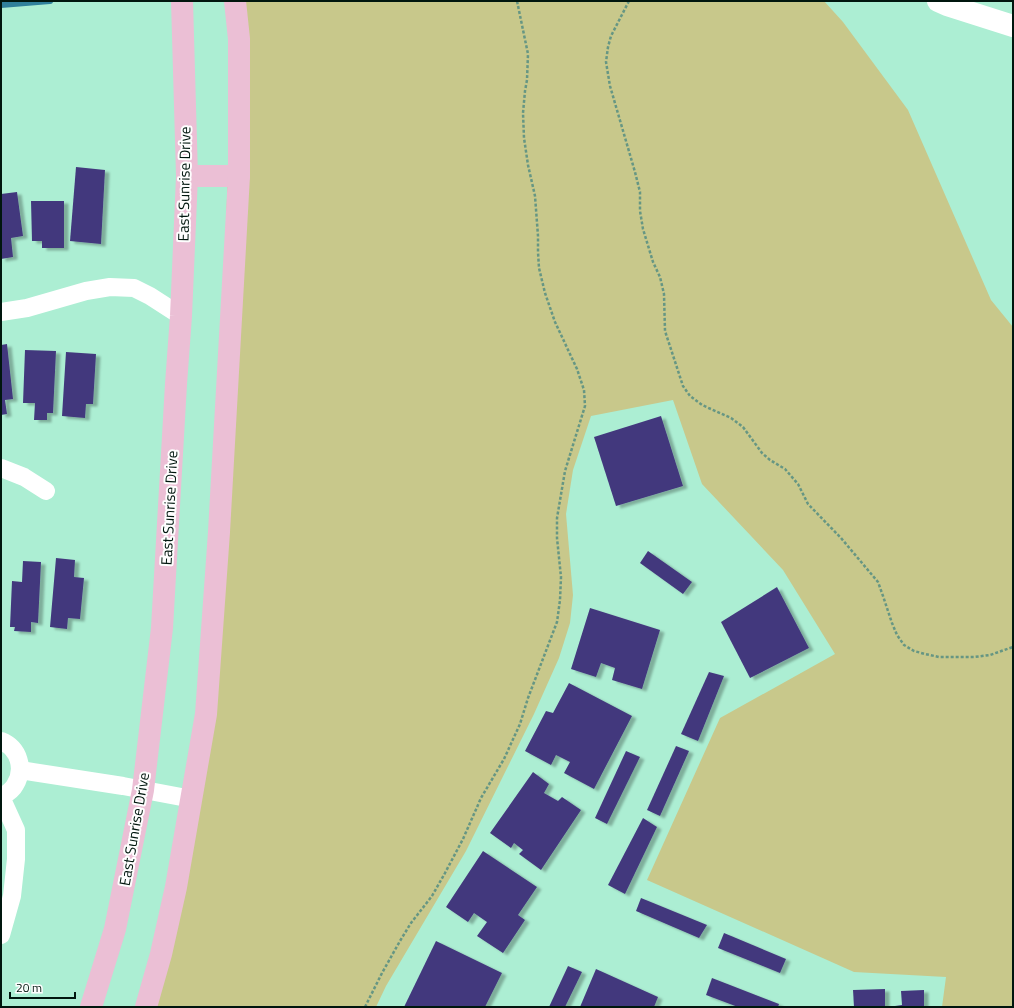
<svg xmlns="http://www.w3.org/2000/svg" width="1014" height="1008" viewBox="0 0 1014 1008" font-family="'Titillium Web',sans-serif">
	<defs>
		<filter id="shadow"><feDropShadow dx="4.5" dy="2.5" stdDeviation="1" flood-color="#0004"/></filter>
	</defs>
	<rect width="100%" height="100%" fill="#aceed3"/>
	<polygon fill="#c8c88b" points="235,1 824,1 843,22 908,110 991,300 1013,327 1013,1007 942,1007 946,977 854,972 647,880 720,718 835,654 783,570 702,484 673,400 591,416 573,470 566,514 573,595 570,623 559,658 534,714 466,851 386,986 376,1007 146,1007 206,714"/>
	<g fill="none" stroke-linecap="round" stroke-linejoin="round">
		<polyline stroke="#30809b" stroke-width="6" points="1,5 50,1"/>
	</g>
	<g fill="#43387d" filter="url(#shadow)">
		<polygon points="76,167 105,170 101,244 70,241"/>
		<polygon points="17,192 23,236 11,238 13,257 1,259 1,194"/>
		<polygon points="31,201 64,201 64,248 42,248 42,241 32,241"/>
		<polygon points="7,344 13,399 5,400 7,414 1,415 1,345"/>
		<polygon points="25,350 56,351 53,413 47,413 47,420 34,420 35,403 23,403"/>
		<polygon points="66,352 96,354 93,404 86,404 85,418 62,416"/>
		<polygon points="661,416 683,486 616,506 594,437"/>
		<polygon points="648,551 692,582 683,594 640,563"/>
		<polygon points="56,558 75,560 74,577 84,578 80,619 68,618 67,629 50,627"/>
		<polygon points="23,561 41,562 38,623 31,622 31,632 14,631 15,627 10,627 12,581 22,582"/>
		<polygon points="777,587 809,648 750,678 721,622"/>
		<polygon points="590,608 660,630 642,689 612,680 615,668 601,663 596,677 571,669"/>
		<polygon points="709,672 724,676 698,741 681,734"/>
		<polygon points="569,683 632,716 594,789 564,773 570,762 556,755 551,765 525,751 546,711 553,713"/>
		<polygon points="676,746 689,751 660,816 647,810"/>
		<polygon points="626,751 640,757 607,824 595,818"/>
		<polygon points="533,772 549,784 544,793 558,801 562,797 581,810 541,870 519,854 523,850 514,843 511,848 490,833"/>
		<polygon points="643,818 657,827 625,894 608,885"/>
		<polygon points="483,851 537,887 518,915 525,920 503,953 477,936 487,922 474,913 468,922 446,907"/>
		<polygon points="641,898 707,925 699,938 636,911"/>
		<polygon points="724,933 786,959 780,973 718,948"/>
		<polygon points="436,941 502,973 485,1007 404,1007"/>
		<polygon points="568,966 582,972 565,1007 549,1007"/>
		<polygon points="596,969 658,997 654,1007 580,1007"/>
		<polygon points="712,978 779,1004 778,1007 738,1007 706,995"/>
		<polygon points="885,989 885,1007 854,1007 853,990"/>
		<polygon points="924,990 924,1007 895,1007 895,1006 902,1005 901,991"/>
	</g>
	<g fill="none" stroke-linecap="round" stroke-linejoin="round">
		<g stroke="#669683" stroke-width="2.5" stroke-dasharray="3 2" stroke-linecap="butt">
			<polyline points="629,1 611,36 608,47 606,62 610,86 635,172 640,192 640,211 643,229 653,262 660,277 664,294 665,331 683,386 690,396 702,405 731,418 743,427 762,453 770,460 785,469 798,484 808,504 841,538 878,582 883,596 892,623 897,635 904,645 914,651 925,654 939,657 974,657 990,655 1013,647"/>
			<polyline points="365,1007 382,973 400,941 411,923 432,896 445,873 463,839 481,798 504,759 520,724 528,698 557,622 560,600 561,577 557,538 557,518 565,471 585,406 584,390 577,369 555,322 545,293 539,268 538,252 538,236 535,196 528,165 524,138 523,113 525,91 527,80 528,54 517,1"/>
		</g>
		<g stroke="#fff" stroke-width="18">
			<polyline points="1,312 27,308 86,291 110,287 134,288 150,296 181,316"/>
			<polyline points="1,468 24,477 46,491"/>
			<path d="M 1,741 C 19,748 25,769 15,785 C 12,791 6,794 1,797 L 16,830 L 16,859 L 12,896 L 1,935"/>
			<polyline points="20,770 123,786 192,799"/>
		</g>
		<polyline stroke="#fff" stroke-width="22" points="938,1 947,5 1013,26"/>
		<g stroke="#ebbfd5" stroke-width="22">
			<polyline points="187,176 239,176"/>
			<polyline points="91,1007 115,929 143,790 162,628 176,384 181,316 187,176 182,1"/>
			<polyline points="146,1007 161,954 176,887 206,714 219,532 239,176 239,39 235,1"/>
		</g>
	</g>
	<g text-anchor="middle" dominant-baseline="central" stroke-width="4" stroke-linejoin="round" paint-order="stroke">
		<g font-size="15" fill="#00160e" stroke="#fefefe">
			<text transform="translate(184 184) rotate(-89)">East Sunrise Drive</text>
			<text transform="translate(169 508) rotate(-87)">East Sunrise Drive</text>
			<text transform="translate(134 829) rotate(-80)">East Sunrise Drive</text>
		</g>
	</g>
	<rect width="1014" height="1008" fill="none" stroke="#00160e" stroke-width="4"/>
	<path d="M10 992v6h65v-6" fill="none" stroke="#00160e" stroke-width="2"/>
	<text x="16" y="992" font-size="12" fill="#00160e" stroke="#fefefe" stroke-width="3" paint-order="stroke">20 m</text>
</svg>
